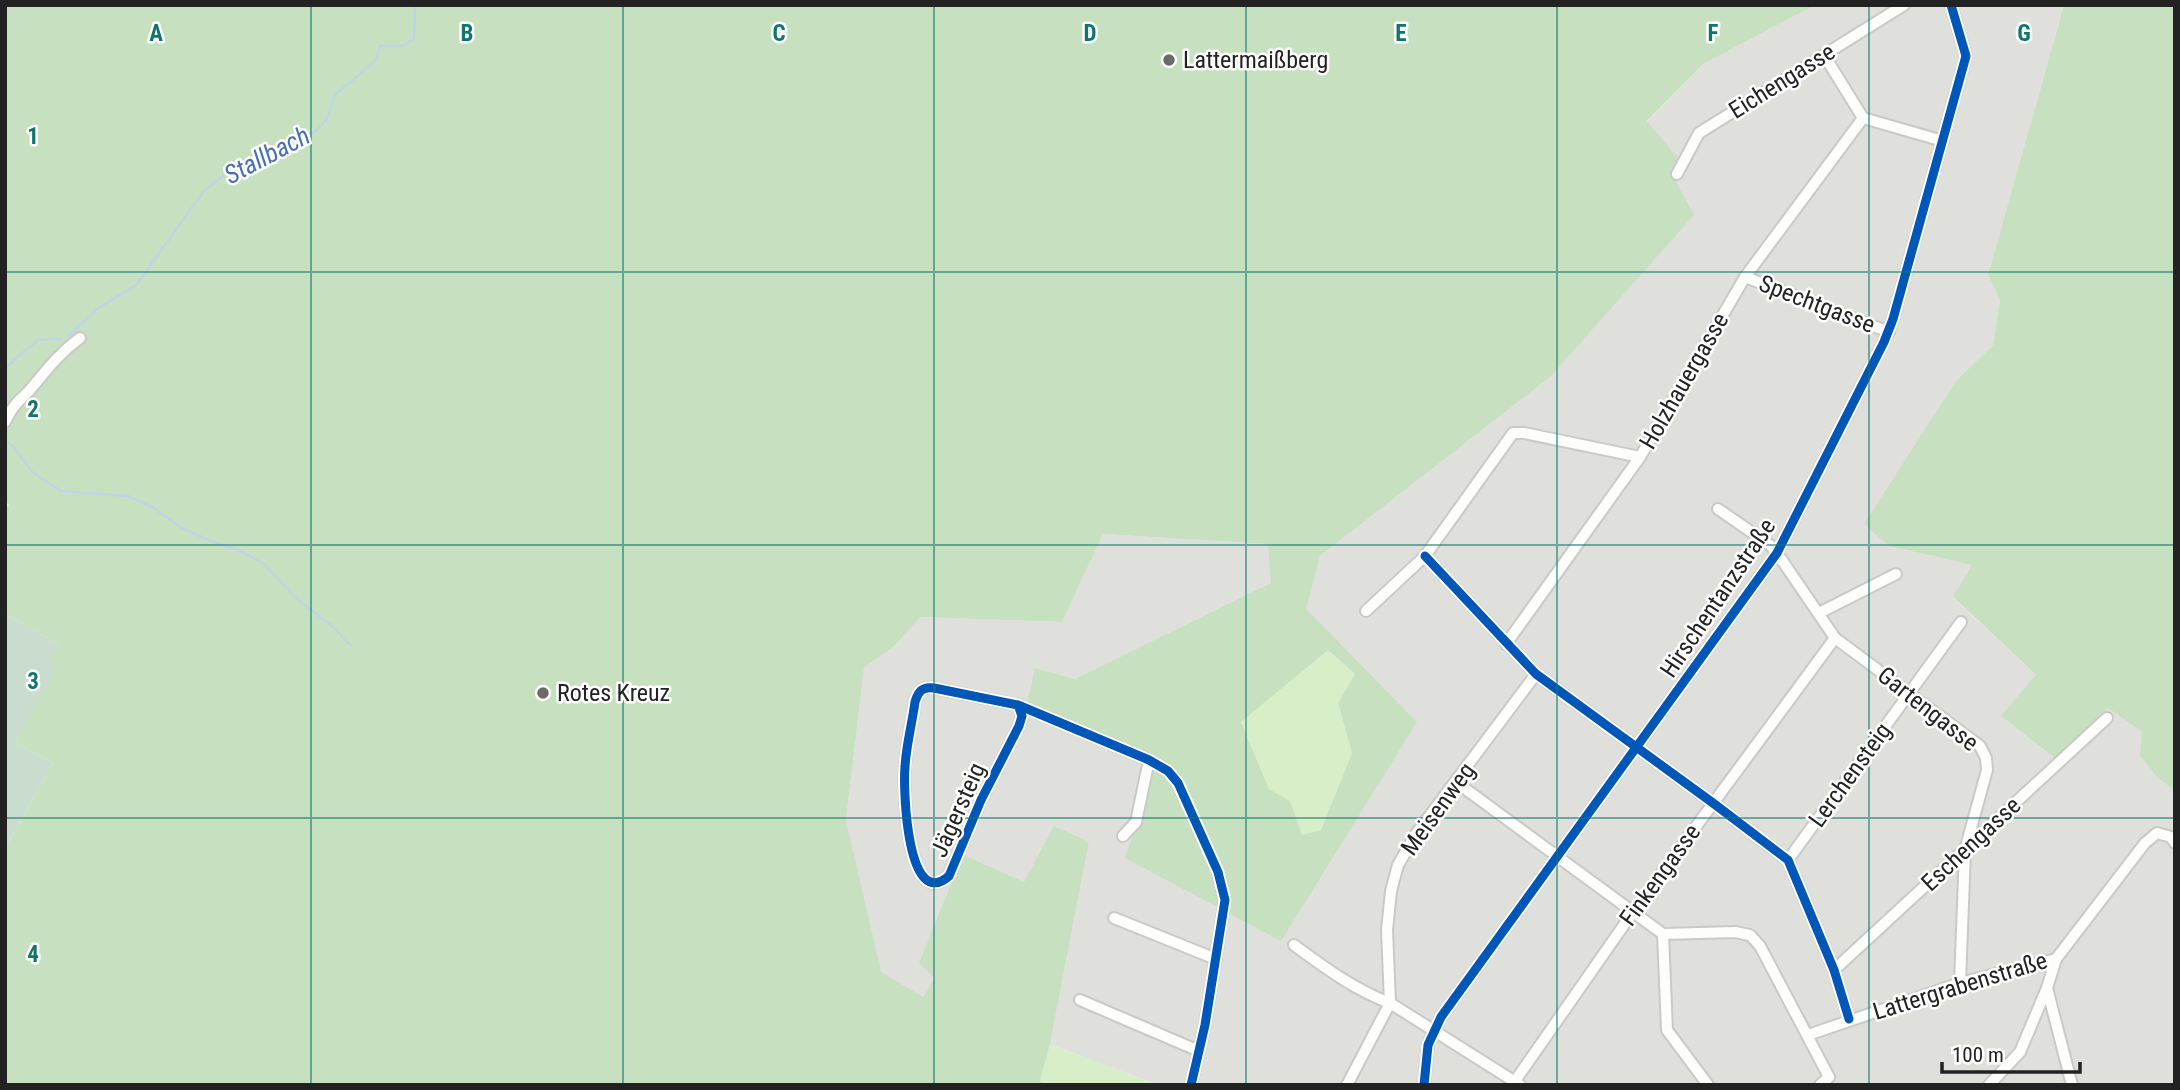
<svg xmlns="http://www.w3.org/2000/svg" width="2180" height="1090" viewBox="0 0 2180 1090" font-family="'Roboto Condensed',sans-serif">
	<rect width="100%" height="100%" fill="#f0f0eb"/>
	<polygon fill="#dfdfdc" points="1815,5 2064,5 1988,275 2000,300 1993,345 1956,381 1865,524 1889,546 1972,565 1953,598 2036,675 2002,717 2057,760 2094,726 2108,708 2142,732 2159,779 2175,791 2175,1085 1158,1085 1050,1044 1089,842 1024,882 935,978 923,998 880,972 846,820 864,668 894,646 921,617 1062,622 1103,534 1268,544 1272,583 1075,679 1035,668 1159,759 1281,940 1416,722 1305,609 1320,556 1550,377 1678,158 1647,122 1703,64"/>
	<g fill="#d7eec9">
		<polygon points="1328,650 1355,674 1338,703 1352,753 1321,830 1302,835 1290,801 1269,789 1241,722"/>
		<polygon points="1050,1044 1158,1085 1044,1085 1040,1081"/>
	</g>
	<g fill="#c6e0c0" fill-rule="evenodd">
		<path d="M 5,5 L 1815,5 L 1703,64 L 1647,121 L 1678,158 L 1671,173 L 1694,215 L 1550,377 L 1320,556 L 1306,609 L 1417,722 L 1281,941 L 1125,858 L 1159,759 L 1027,703 L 1035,668 L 1075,679 L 1271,583 L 1268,544 L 1103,534 L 1062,622 L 921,617 L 894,646 L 864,668 L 846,820 L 881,972 L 923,997 L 935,978 L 919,963 L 963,855 L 1024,882 L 1054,826 L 1089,842 L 1050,1044 L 1040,1081 L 1044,1085 L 5,1085 L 5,849 L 53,763 L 15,742 L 56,668 L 49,664 L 60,645 L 5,614 L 5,508 L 9,505 L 5,501 ZM 1328,650 L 1355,674 L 1338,703 L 1352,753 L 1321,830 L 1302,835 L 1290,801 L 1269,789 L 1241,722 Z"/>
		<polygon points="2064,5 2175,5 2175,791 2159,779 2140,756 2142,732 2108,708 2094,726 2057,760 2001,716 2036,675 1953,597 1972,565 1889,546 1864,524 1956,381 1993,345 2000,300 1988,275"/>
	</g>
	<polygon fill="#c9dccd" points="5,614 60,645 50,663 57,668 15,742 53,763 5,849"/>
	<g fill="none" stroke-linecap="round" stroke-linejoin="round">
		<g stroke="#bed5e4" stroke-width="2.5">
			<polyline points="68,336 97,309 136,285 204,191 231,169 316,131 326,120 335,95 375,61 380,46 402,46 414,39 415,5"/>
			<polyline points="5,368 38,340 61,339"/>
			<polyline points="5,441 14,447 32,472 61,491 128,496 152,507 182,528 215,543 237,549 264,564 298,600 331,625 351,646"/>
		</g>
		<g stroke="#c9c9c7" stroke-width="14">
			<g id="minor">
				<polyline points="1824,55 1863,118 1943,141"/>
				<polyline points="1677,174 1699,133 1904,5"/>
				<polyline points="1745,277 1889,332"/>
				<path d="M 5,422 C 12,406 18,402 29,391 C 46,371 58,354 80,338"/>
				<polyline points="1718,509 1770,545 1777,553 1835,638 1980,746 1986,758 1987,770 1965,850 1960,983"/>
				<polyline points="1425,556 1536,674 1713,803 1788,860 1834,970 1849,1019"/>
				<polyline points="1366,611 1425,556 1513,433 1524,433 1640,457"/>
				<polyline points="1819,613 1896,574"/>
				<polyline points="1506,644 1640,457 1745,277 1863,118"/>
				<path d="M 1018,705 L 1022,716 L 1019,726 L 981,800 L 949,876 C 907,913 903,789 905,767 C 906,746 912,724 915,702 C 918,692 922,686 934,688 L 1018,705 L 1149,760 L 1168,771 L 1178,783 L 1218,872 L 1225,900 L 1205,1025 L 1191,1085"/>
				<polyline points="1456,782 1663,934 1735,932 1750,935 1760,946 1829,1077 1820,1085"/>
				<polyline points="1123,836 1136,822 1149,760"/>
				<polyline points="1788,860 1961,622"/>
				<polyline points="1114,918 1216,959"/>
				<polyline points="1663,934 1667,1030 1708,1085"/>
				<path d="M 1294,945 C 1325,968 1355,990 1390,1003 L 1520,1085"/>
				<polyline points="1834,970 2107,718"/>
				<polyline points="2047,988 2072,1085"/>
				<polyline points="1080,1000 1199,1051"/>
				<polyline points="1808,1035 1960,983 2056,959 2145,843 2157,833 2171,837 2175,843"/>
				<polyline points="1515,1081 1633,912 1835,638"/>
				<polyline points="1347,1085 1390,1003 1387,930 1391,891 1398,865 1416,834 1536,674"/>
				<polyline points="1424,1085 1428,1045 1441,1017 1777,553 1884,342 1893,319 1966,56 1951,5"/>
				<polyline points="1989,1085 2020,1052 2047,988 2056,959"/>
			</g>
		</g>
		<use href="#minor" stroke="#fdfdfc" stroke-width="10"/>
		<g stroke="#fff" stroke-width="13">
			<g id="cycleway">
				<polyline points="1425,556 1536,674 1713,803 1788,860 1834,970 1849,1019"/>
				<path d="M 1018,705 L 1022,716 L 1019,726 L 981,800 L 949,876 C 907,913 903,789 905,767 C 906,746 912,724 915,702 C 918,692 922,686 934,688 L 1018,705 L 1149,760 L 1168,771 L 1178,783 L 1218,872 L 1225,900 L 1205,1025 L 1191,1085"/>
				<polyline points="1424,1085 1428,1045 1441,1017 1777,553 1884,342 1893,319 1966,56 1951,5"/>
			</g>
		</g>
		<use href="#cycleway" stroke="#0057b8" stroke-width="9"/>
	</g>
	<path fill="none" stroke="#0f766e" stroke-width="2" stroke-opacity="0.55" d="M 311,5 L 311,1085M 623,5 L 623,1085M 934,5 L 934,1085M 1246,5 L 1246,1085M 1557,5 L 1557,1085M 1869,5 L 1869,1085M 5,272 L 2175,272M 5,545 L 2175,545M 5,818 L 2175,818"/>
	<g fill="#6a6a68" stroke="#fff" stroke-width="2.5">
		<circle cx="1169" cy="60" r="7"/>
		<circle cx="543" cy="693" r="7"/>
	</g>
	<g text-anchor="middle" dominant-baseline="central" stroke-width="5" stroke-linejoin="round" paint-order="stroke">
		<g font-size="24" fill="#222" stroke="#fff" text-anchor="start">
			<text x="1183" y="60">Lattermaißberg</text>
			<text x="557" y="693">Rotes Kreuz</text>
		</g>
		<g font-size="24" fill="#222" stroke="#fff">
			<text transform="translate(1782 81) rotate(-32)">Eichengasse</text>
			<text transform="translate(1817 304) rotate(21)">Spechtgasse</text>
			<text transform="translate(1684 381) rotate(-60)">Holzhauergasse</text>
			<text transform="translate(1718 598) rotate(-56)">Hirschentanzstraße</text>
			<text transform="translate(1928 709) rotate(38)">Gartengasse</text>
			<text transform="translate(1850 775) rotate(-54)">Lerchensteig</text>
			<text transform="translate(1438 809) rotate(-54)">Meisenweg</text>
			<text transform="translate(958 810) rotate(-66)">Jägersteig</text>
			<text transform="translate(1971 844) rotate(-43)">Eschengasse</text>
			<text transform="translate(1660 875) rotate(-54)">Finkengasse</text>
			<text transform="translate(1960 986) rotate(-17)">Lattergrabenstraße</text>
		</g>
		<g font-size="26" font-style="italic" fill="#4a6eb6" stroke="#fff">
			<text transform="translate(267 155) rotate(-28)">Stallbach</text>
		</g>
	</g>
	<g font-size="23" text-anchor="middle" font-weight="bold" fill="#0f766e" stroke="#fff" stroke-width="5" stroke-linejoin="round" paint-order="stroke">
		<text x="156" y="41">A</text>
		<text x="467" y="41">B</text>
		<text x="779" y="41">C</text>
		<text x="1090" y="41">D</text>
		<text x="1401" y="41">E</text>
		<text x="1713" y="41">F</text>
		<text x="2024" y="41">G</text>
		<text x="33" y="144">1</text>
		<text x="33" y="417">2</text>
		<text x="33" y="689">3</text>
		<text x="33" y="962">4</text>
	</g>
	<rect width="2180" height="1090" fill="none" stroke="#222222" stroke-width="14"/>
	<path d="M1942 1062v10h138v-10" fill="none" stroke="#222222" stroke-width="3.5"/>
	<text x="1952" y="1062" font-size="21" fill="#222222" stroke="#ffffff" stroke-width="5" paint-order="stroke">100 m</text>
</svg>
